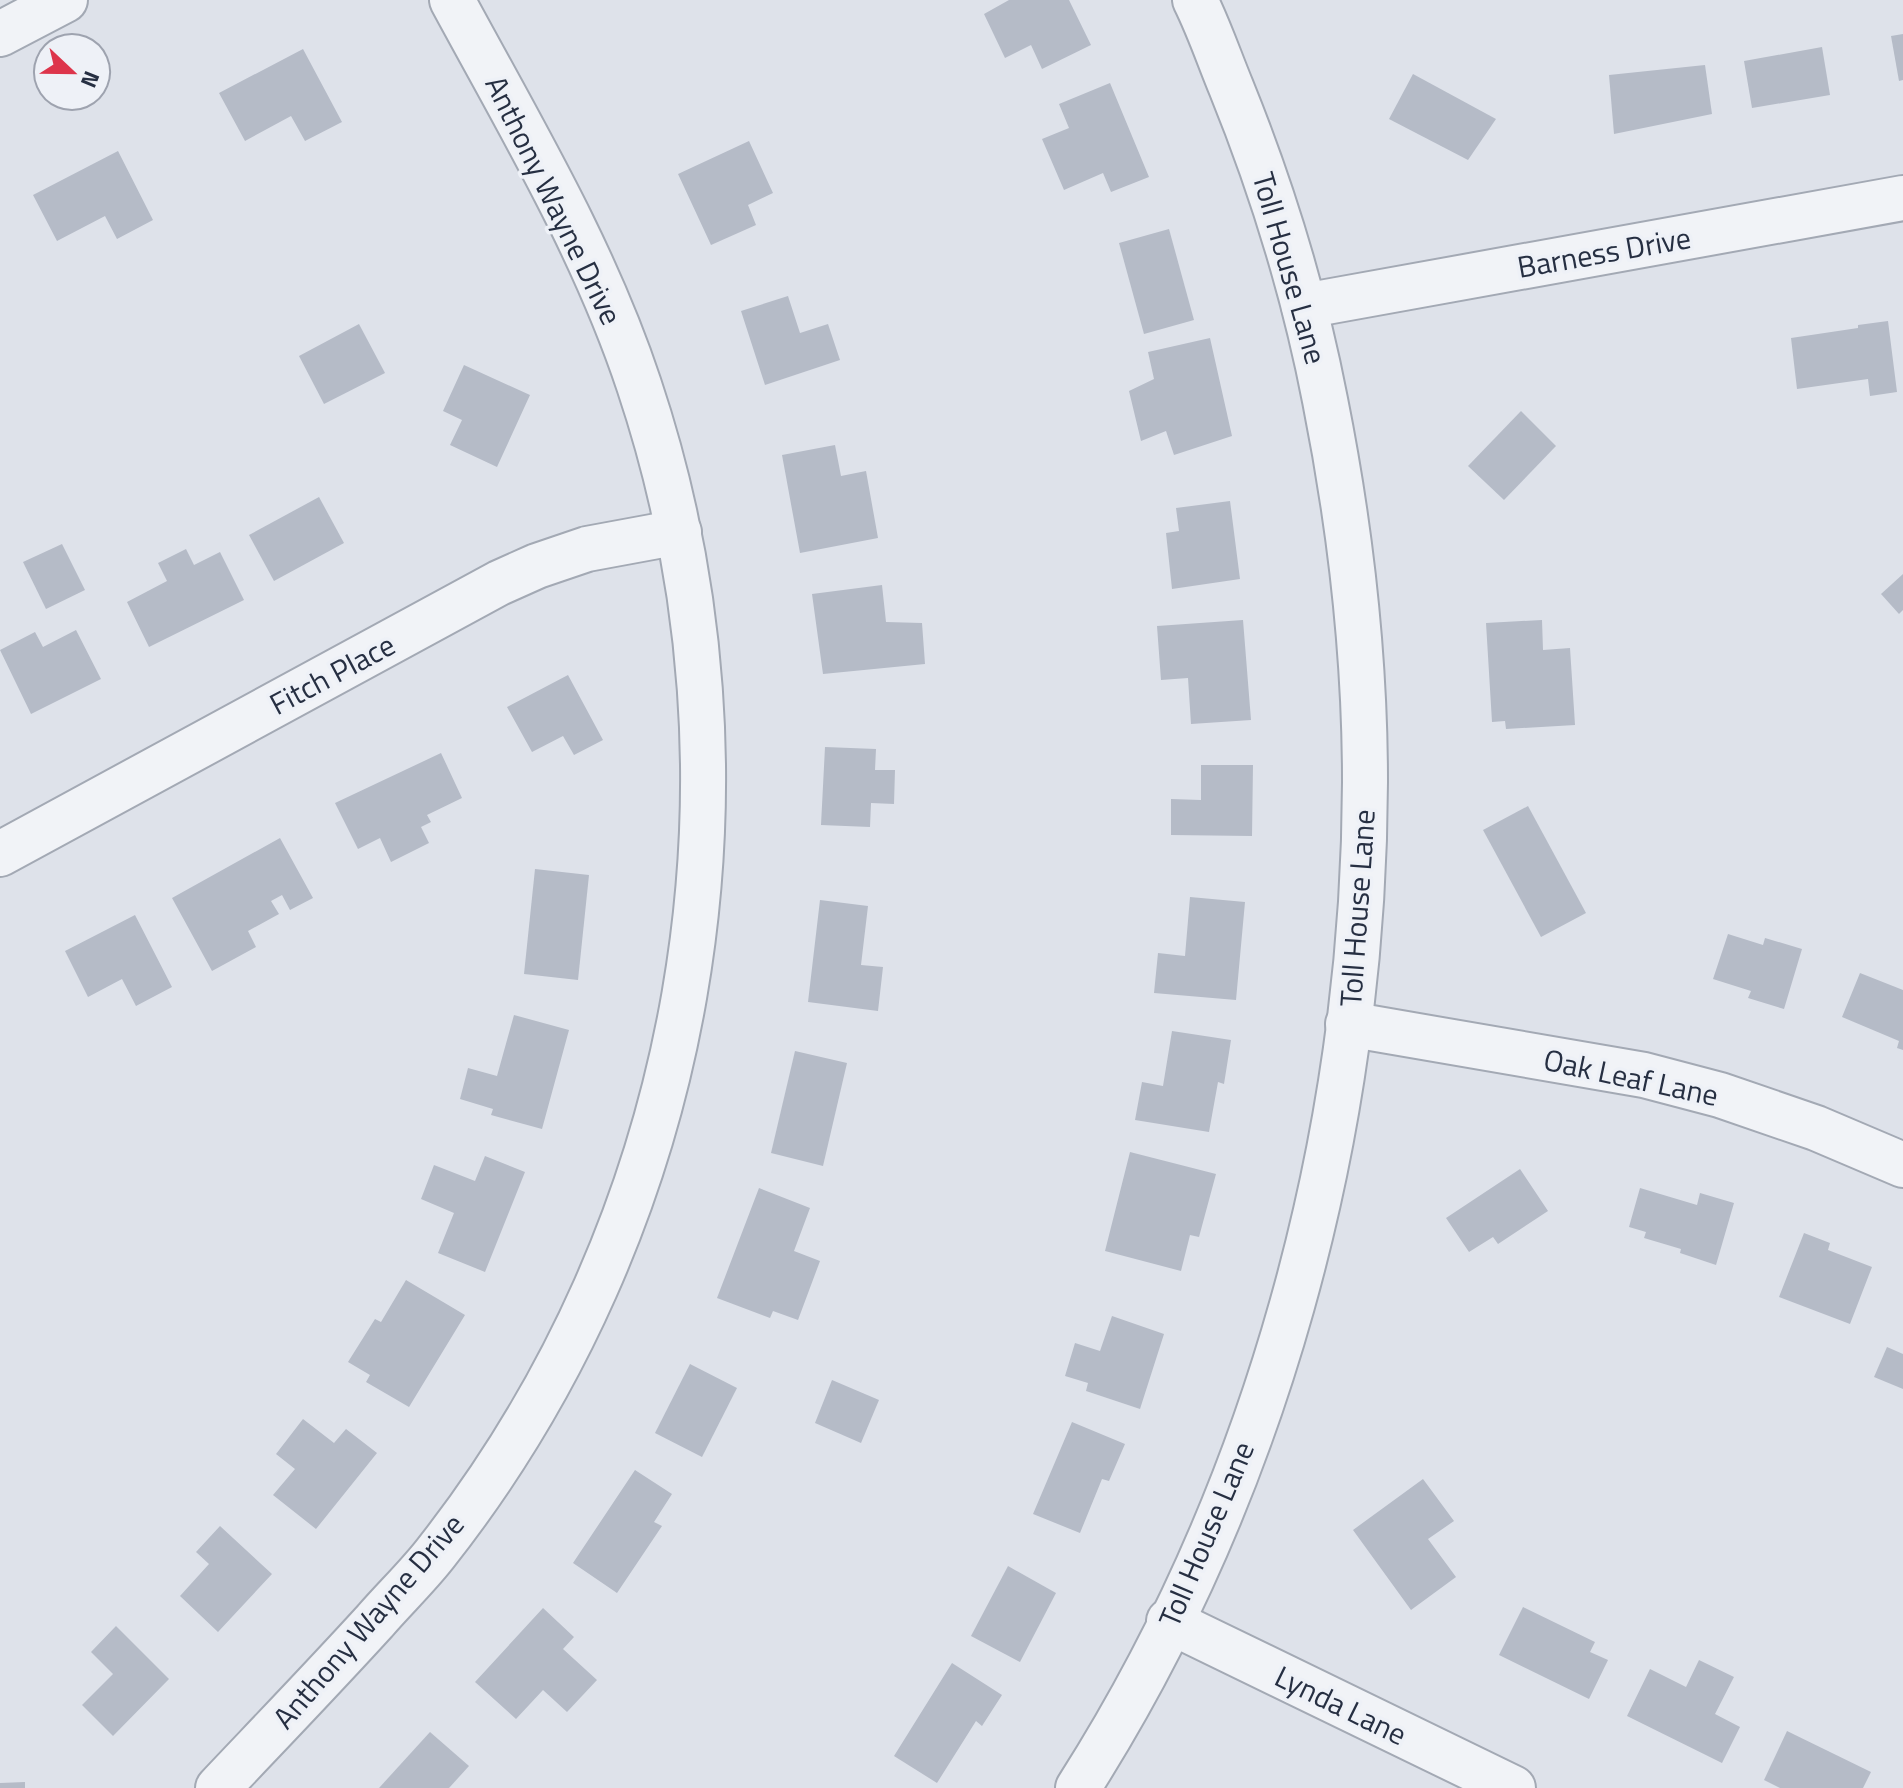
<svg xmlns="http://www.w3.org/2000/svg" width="1903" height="1788" viewBox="0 0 1903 1788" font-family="'Titillium Web',sans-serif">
	<rect width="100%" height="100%" fill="#dee2ea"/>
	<g fill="#b5bbc7">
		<polygon points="1009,0 1069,0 1091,45 1042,69 1031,45 1005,58 984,14"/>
		<polygon points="1903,34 1903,80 1899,81 1891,36"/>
		<polygon points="1822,47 1830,95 1752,108 1744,61"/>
		<polygon points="303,49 342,122 305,141 291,116 245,141 219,93"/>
		<polygon points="1705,65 1712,114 1614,134 1609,75"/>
		<polygon points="1413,74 1496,119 1468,160 1389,119"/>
		<polygon points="1110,83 1149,177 1111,192 1103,173 1064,190 1042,139 1069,128 1059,104"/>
		<polygon points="749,141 773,193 748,205 756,225 711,245 678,174"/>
		<polygon points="118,151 153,220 117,239 105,216 57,241 33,195"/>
		<polygon points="1169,229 1194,320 1144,334 1119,243"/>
		<polygon points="788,296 800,333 828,324 840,360 765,385 741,311"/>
		<polygon points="1888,321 1897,392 1870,396 1868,379 1797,389 1791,338 1858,328 1858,325"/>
		<polygon points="359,324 385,373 324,404 299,356"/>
		<polygon points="1210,338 1232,436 1174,455 1166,431 1141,441 1129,391 1154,379 1148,352"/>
		<polygon points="464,365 530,395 497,467 450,445 462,420 443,411"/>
		<polygon points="1521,411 1556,446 1504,500 1468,466"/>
		<polygon points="835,445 841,476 866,471 878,538 800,553 782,455"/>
		<polygon points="319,497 344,543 274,581 249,535"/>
		<polygon points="1230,501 1240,579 1172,589 1166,533 1179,531 1176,508"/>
		<polygon points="62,544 85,590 46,609 23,562"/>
		<polygon points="186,549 194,565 220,552 244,600 149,647 127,602 167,581 158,563"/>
		<polygon points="1903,574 1903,610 1899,614 1881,594"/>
		<polygon points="882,585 886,622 922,623 925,664 823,674 812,594"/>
		<polygon points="1243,620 1251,720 1191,724 1188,678 1161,680 1157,626"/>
		<polygon points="1542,620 1543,650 1570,648 1575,725 1506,729 1505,721 1492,722 1486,623"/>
		<polygon points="76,630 101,679 31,714 0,650 35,632 43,647"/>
		<polygon points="568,675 603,740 574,755 563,736 532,752 507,707"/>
		<polygon points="825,747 876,749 875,770 895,770 894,804 871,803 870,827 821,825"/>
		<polygon points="441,753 462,798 427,815 431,822 421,827 429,843 391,862 380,838 358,849 335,803"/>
		<polygon points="1201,765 1253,765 1252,836 1171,835 1171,799 1201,800"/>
		<polygon points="1528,806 1586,913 1541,937 1483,830"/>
		<polygon points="280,838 313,898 290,910 282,895 271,901 279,914 248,931 256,947 212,971 172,898"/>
		<polygon points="535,869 589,875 578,980 524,974"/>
		<polygon points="1190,897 1245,902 1236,1000 1154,993 1158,953 1185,956"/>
		<polygon points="820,900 868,906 861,965 883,967 878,1011 808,1002"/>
		<polygon points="135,915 172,987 136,1006 122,979 88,997 65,951"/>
		<polygon points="1728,934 1763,945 1765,938 1802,949 1784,1009 1748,998 1751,991 1713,979"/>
		<polygon points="1860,973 1903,990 1903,1050 1897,1048 1899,1041 1842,1017"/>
		<polygon points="514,1015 569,1030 542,1129 491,1115 493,1109 460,1099 468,1068 497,1076"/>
		<polygon points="1172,1031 1231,1040 1224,1084 1218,1082 1209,1132 1135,1120 1142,1082 1163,1086"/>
		<polygon points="795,1051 847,1063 823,1166 771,1153"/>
		<polygon points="1130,1152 1216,1174 1199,1237 1190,1235 1181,1271 1105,1251"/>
		<polygon points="485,1156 525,1172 485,1272 438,1253 454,1213 421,1199 434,1165 475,1181"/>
		<polygon points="1520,1169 1548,1211 1498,1244 1493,1237 1469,1252 1446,1218"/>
		<polygon points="759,1188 810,1208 794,1251 820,1261 798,1320 773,1311 770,1318 717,1298"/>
		<polygon points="1640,1188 1697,1205 1700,1193 1734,1203 1716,1265 1680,1253 1681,1249 1644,1238 1646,1232 1629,1227"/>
		<polygon points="1804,1233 1830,1243 1828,1250 1872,1267 1850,1324 1779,1297"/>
		<polygon points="406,1280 465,1315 409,1407 366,1382 370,1375 348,1362 375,1319 381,1322"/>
		<polygon points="1112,1316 1164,1334 1140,1409 1086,1391 1088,1383 1065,1376 1075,1343 1100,1351"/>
		<polygon points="1887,1347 1903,1354 1903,1389 1874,1377"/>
		<polygon points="690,1364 737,1388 702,1457 655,1433"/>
		<polygon points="832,1380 879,1400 861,1443 815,1423"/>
		<polygon points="303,1419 334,1443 346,1429 377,1453 316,1529 273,1495 295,1469 276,1454"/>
		<polygon points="1072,1422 1125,1444 1109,1481 1102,1479 1080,1533 1033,1514"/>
		<polygon points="635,1470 672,1494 654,1522 662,1526 617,1593 573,1563"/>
		<polygon points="1423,1479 1454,1521 1428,1539 1456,1577 1411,1610 1353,1530"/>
		<polygon points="220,1526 272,1574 218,1632 180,1596 209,1564 196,1552"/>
		<polygon points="1008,1566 1056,1593 1020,1662 971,1636"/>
		<polygon points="1523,1607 1595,1642 1590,1652 1608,1660 1589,1699 1499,1655"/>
		<polygon points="543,1608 574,1637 563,1649 597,1680 567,1712 543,1690 516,1719 475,1682"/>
		<polygon points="116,1626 169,1679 113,1736 82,1705 113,1674 91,1652"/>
		<polygon points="1699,1660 1734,1677 1715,1714 1740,1727 1722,1763 1627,1716 1650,1669 1686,1687"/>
		<polygon points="952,1663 1002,1695 982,1726 976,1721 937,1783 894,1756"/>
		<polygon points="1787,1731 1871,1772 1863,1788 1780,1788 1764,1780"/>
		<polygon points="430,1732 469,1766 449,1788 379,1788"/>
		<polygon points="25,1782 25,1788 0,1788 0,1783"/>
	</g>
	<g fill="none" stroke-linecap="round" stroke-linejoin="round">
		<g stroke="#a3a9b4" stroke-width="48">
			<g id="street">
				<polyline points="0,34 65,0"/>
				<polyline points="1304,306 1903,198"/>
				<polyline points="0,854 499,583 537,566 587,549 679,532"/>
				<polyline points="1348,1024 1644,1075 1720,1095 1816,1128 1903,1165"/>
				<polyline points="1169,1621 1513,1788"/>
				<path d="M 218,1788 C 271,1732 324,1677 375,1621 C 395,1598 417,1577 435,1554 C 695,1225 772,782 639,385 C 594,249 520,126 452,0"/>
				<path d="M 1078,1788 C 1267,1492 1364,1132 1365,782 C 1365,654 1350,525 1325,400 C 1304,292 1272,188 1231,87 C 1219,58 1209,28 1195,0"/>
			</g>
		</g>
		<use href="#street" stroke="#f1f3f7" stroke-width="44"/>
	</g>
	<g text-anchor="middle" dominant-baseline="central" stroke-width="7" stroke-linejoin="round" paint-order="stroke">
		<g font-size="30" fill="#262f42" stroke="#eef1f7">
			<text transform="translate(554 200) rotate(64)">Anthony Wayne Drive</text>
			<text transform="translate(1604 252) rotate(-10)">Barness Drive</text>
			<text transform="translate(1290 268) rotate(74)">Toll House Lane</text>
			<text transform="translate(332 674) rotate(-28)">Fitch Place</text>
			<text transform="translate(1357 908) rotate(-86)">Toll House Lane</text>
			<text transform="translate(1631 1077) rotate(12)">Oak Leaf Lane</text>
			<text transform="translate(1206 1534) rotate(-67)">Toll House Lane</text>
			<text transform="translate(368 1621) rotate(-49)">Anthony Wayne Drive</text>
			<text transform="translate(1341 1705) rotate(26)">Lynda Lane</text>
		</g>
	</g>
	<g transform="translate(72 72) rotate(112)"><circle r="38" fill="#eef1f7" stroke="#9ea3af" stroke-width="2"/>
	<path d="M0-6L14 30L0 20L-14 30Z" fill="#dd354b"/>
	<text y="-12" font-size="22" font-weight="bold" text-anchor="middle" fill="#262f42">N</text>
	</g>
</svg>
